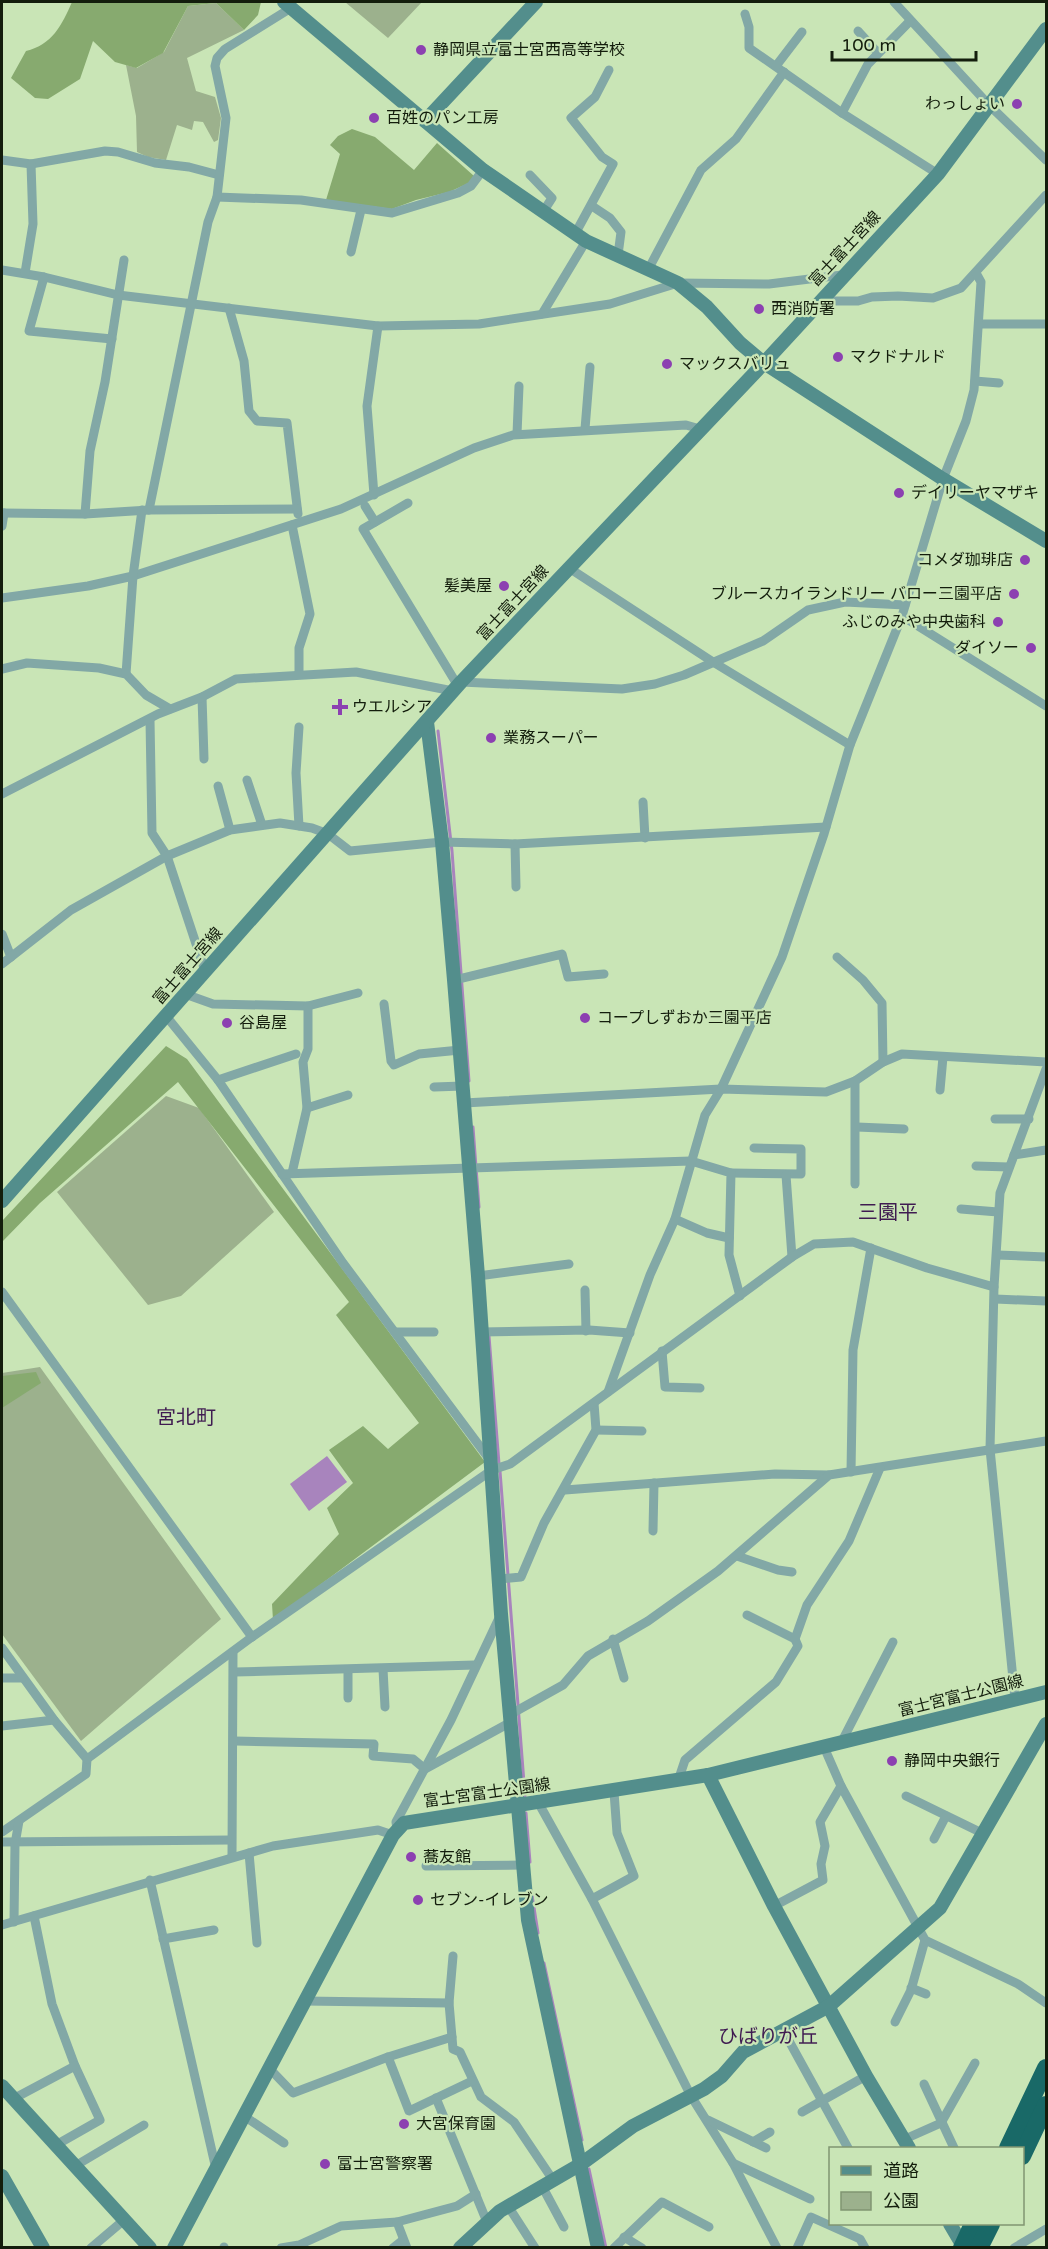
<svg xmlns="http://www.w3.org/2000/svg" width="1048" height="2249" viewBox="0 0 1048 2249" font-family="'Varela Round','Noto Sans JP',sans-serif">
	<rect width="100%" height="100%" fill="#c9e5b6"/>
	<g fill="#9cb18d">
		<polygon points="345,2 422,2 388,38"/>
		<polygon points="216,3 244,30 187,58 196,91 215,97 221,118 218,140 214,142 203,122 194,121 192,130 177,125 166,160 148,157 137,152 136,116 126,65 137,68 164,52 188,6"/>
		<polygon points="166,1096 199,1108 274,1212 181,1296 148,1305 57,1192"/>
		<polygon points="40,1367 221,1619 81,1741 2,1634 2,1373"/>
	</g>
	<g fill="#87aa6f">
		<path d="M 72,2 L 261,2 L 258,15 L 244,30 L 216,3 L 188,6 L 163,53 L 136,68 L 115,62 L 93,41 L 80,79 L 48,99 L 35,98 L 11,78 L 26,51 C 52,45 62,25 72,2 Z"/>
		<polygon points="352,129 375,137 414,170 437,143 474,176 469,183 449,192 416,200 392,209 326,200 340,154 330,145 338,136"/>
		<polygon points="166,1046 187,1059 485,1462 273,1620 272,1604 339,1534 327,1508 353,1483 329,1450 363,1426 388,1449 419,1423 336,1315 349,1302 178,1082 40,1203 2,1242 2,1221"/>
		<polygon points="36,1372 41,1383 2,1408 2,1376"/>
	</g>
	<polygon fill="#a884bd" points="327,1456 347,1482 309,1511 290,1484"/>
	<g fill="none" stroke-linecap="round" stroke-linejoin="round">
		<g stroke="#a884bd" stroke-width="3">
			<polyline points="438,731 452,851 469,1081"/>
			<polyline points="473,1127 479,1207"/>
			<polyline points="489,1336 499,1464"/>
			<polyline points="500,1471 525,1796"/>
			<polyline points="526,1813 530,1862"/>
			<polyline points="532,1895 538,1933"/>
			<polyline points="544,1963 582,2140"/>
			<polyline points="589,2169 606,2248"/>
		</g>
		<g stroke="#82a8a6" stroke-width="9">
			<polyline points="894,2 989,105 1046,160"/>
			<polyline points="745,14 749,27 749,48 842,113 938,174"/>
			<polyline points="858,31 878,53"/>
			<polyline points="776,66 802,32"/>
			<polyline points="842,113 868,64 910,21"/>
			<polyline points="2,160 31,164 105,151 118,152 155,163 189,167 219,175"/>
			<polyline points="530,175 552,198 543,212"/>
			<polyline points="217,197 301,200 392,213 458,193 471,186 483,170"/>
			<polyline points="592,206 610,218 621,232 618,255"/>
			<polyline points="575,234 613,164 602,157 571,118 595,97 609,70"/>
			<polyline points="351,252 361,210"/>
			<polyline points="649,268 701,170 736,139 784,72"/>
			<polyline points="2,270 44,277 118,295 378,326 479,324 610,304 678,283 769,284 842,275"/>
			<polyline points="25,273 33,224 31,164"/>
			<polyline points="44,277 29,331 112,339"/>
			<polyline points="820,301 858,301 872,297 898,296 933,298 961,288 1046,195"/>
			<polyline points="229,308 244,361 249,411 257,421 287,423 298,514"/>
			<polyline points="542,314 586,241"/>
			<polyline points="979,324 1046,324"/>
			<polyline points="975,381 999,383"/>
			<polyline points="585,429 590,367"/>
			<polyline points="517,434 519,386"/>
			<polyline points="374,495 367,406 378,326"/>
			<polyline points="408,503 363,529 458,686"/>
			<polyline points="365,506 375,522"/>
			<polyline points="149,510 208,222 217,197 226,118 215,66 217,58 225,49 291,8"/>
			<polyline points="2,513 85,514 149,510 297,509"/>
			<polyline points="85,514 90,451 105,382 124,260"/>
			<polyline points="292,525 310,614 299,648 299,673"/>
			<polyline points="2,526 4,513"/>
			<polyline points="569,568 713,662 850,745"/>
			<polyline points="2,598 88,586 133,576 341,509 474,448 513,435 686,425 700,429"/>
			<polyline points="902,616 1046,706"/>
			<polyline points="2,669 27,663 99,668 126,674 146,695 170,709"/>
			<polyline points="126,674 133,576 142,510"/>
			<polyline points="461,682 622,689 655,684 684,675 763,641 808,610 845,602 905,605"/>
			<polyline points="202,697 204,759"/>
			<polyline points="150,720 152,833 167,856 205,971"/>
			<polyline points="299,727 296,773 299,826"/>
			<polyline points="247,780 262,825"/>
			<polyline points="218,786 230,830"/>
			<polyline points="2,794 158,714 202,697 236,679 356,672 453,691"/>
			<polyline points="643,802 645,838"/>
			<polyline points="515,844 516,887"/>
			<polyline points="2,934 11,957"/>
			<polyline points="837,957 863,980 882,1003 883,1062"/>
			<polyline points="2,964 71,910 167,856 230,830 280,823 312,828 328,834 350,851 442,842 515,844 826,827"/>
			<polyline points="454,980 562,954 568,977 604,974"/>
			<polyline points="185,994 213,1004 308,1006 358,993"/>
			<polyline points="384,1004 391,1061 394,1065 419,1054 460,1050"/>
			<polyline points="166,1016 218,1080 343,1263 490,1460"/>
			<polyline points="218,1080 296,1054"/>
			<polyline points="434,1087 463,1086"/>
			<polyline points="940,1090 943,1057"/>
			<polyline points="464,1103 721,1089 826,1092 855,1081 883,1062 902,1054 1046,1062"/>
			<polyline points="307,1108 348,1095"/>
			<polyline points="995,1119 1029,1119"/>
			<polyline points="857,1127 904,1129"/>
			<polyline points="1014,1155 1046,1150"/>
			<polyline points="976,1166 1009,1167"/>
			<polyline points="292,1173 307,1108 303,1062 308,1049 308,1006"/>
			<polyline points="731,1173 801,1174 801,1149 754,1148"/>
			<polyline points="282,1174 691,1161 731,1173 729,1255 740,1296"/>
			<polyline points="786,1175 792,1257"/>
			<polyline points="855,1184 855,1081"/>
			<polyline points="961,1209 998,1212"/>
			<polyline points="675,1219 707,1233 729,1238"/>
			<polyline points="997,1255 1046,1257"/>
			<polyline points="478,1276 569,1264"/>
			<polyline points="585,1290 586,1331"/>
			<polyline points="2,1292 252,1637"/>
			<polyline points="995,1299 1046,1301"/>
			<polyline points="397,1332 434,1332"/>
			<polyline points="481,1332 589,1330 630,1333"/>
			<polyline points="662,1351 665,1387 700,1388"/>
			<polyline points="608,1392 650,1275 675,1219 705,1115 721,1089 782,957 824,834 850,745 902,616 943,479 966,421 974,390 981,282 976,273"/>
			<polyline points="596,1430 642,1431"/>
			<polyline points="851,1472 853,1350 871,1248"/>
			<polyline points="565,1490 775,1474 829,1475"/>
			<polyline points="653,1531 654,1483"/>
			<polyline points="737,1556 778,1570 792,1572"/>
			<polyline points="499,1579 521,1577 544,1523 596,1430 594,1403"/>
			<polyline points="747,1615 795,1639"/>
			<polyline points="613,1639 624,1678"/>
			<polyline points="2,1648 54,1720 87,1759 86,1774 2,1832"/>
			<polyline points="383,1669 385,1707"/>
			<polyline points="348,1670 348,1698"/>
			<polyline points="235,1672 475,1665"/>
			<polyline points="2,1678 22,1678"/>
			<polyline points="1015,1699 990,1449 994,1287 1000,1193 1046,1069"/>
			<polyline points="511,1714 563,1685 588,1656 648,1621 718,1571 829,1475 1046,1441"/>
			<polyline points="2,1726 54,1720"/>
			<polyline points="235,1741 374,1744 373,1756 413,1759 425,1769 511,1722"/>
			<polyline points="841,1743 893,1642"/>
			<polyline points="824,1747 841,1786 925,1940 1018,1984 1046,2003"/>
			<polyline points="87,1759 252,1637 492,1470 510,1464 792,1257 814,1244 853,1242 927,1268 994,1287"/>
			<polyline points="678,1781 685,1760 776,1682 798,1646 795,1639 807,1605 849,1541 880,1468"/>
			<polyline points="906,1796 984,1834"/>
			<polyline points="538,1802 592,1899 691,2096 733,2163 777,2248"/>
			<polyline points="397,1829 396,1822 451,1720 500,1616"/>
			<polyline points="934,1839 946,1816"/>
			<polyline points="2,1842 231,1840"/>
			<polyline points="249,1853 257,1943"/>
			<polyline points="232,1857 233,1653"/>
			<polyline points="426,1866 523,1865"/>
			<polyline points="150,1880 216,2169"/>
			<polyline points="592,1899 634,1876 617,1833 614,1792"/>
			<polyline points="774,1906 823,1880 821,1864 825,1846 820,1822 841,1786"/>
			<polyline points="34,1916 52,2004 75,2066 100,2120 56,2145"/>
			<polyline points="14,1922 15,1844 19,1821"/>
			<polyline points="2,1925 273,1846 378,1830 393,1835"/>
			<polyline points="163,1939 214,1930"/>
			<polyline points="453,1956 449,2003 453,2049 460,2052 481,2097 514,2122 553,2180"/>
			<polyline points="911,1988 926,1994"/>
			<polyline points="304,2001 449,2003"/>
			<polyline points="895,2022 911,1990 925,1940"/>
			<polyline points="783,2030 848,2148"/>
			<polyline points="388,2057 409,2111 472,2081"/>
			<polyline points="269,2068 293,2093 388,2057 452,2037"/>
			<polyline points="924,2084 954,2148"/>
			<polyline points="436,2098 487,2222"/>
			<polyline points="13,2099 75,2066"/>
			<polyline points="802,2112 866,2076"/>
			<polyline points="244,2116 284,2143"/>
			<polyline points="708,2120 766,2148"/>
			<polyline points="905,2139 941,2123 975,2063"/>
			<polyline points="753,2142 770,2132"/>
			<polyline points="733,2163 810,2199"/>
			<polyline points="75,2166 144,2125"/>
			<polyline points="542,2186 564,2227"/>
			<polyline points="508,2206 535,2248"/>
			<polyline points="624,2237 642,2248"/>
			<polyline points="224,2247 224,2248"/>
			<polyline points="91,2248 124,2220"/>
			<polyline points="281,2248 299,2245 341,2226 397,2222"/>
			<polyline points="393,2248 403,2240"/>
			<polyline points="407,2248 397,2222 457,2206 476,2194"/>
			<polyline points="614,2248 662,2202 709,2227"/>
			<polyline points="797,2248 811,2217 860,2239 865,2248"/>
			<polyline points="1014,2248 1046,2229"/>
		</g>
		<g stroke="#538e8c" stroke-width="14">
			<polyline points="284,2 483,170 586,241 678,283 707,307 740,343 764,363 943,479 1046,541"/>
			<polyline points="425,121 536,2"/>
			<polyline points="427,722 442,842 454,980 478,1276 501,1614 528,1920 598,2248"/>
			<polyline points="2,1201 461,682 764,363 938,174 1046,29"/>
			<polyline points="708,1775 774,1906 866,2076 909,2148"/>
			<polyline points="2,2086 150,2248"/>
			<polyline points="2,2176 43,2248"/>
			<polyline points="950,2224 963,2246"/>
			<polyline points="174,2248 393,1835 404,1823 708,1775 1046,1692"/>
			<polyline points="460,2248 500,2211 581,2164 633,2126 704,2089 722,2076 743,2052 829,2006 940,1908 1046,1724"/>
		</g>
		<g stroke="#196967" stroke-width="18">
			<polyline points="1008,2148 1046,2068"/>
			<polyline points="1022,2156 1046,2105"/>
			<polyline points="962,2248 973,2224"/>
			<polyline points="979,2248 991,2224"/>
		</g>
	</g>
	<g fill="#8c40b1" stroke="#c9e5b6" stroke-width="2">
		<circle cx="421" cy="50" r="6"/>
		<circle cx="1017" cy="104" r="6"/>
		<circle cx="374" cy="118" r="6"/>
		<circle cx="759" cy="309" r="6"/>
		<circle cx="838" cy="357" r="6"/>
		<circle cx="667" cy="364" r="6"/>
		<circle cx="899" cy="493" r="6"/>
		<circle cx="1025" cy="560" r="6"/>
		<circle cx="504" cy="586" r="6"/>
		<circle cx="1014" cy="594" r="6"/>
		<circle cx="998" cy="622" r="6"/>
		<circle cx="1031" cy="648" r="6"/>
		<path d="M337 698h6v6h6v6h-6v6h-6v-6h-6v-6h6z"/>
		<circle cx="491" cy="738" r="6"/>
		<circle cx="585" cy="1018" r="6"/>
		<circle cx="227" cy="1023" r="6"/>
		<circle cx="892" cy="1761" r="6"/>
		<circle cx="411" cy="1857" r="6"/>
		<circle cx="418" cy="1900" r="6"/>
		<circle cx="404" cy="2124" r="6"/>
		<circle cx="325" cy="2164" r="6"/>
	</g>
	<g text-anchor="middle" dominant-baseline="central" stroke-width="4.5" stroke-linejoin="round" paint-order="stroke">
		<g font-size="16" fill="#131d0c" stroke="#c9e5b6" text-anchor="start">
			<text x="433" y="50">静岡県立富士宮西高等学校</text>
			<text x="1005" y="104" text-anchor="end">わっしょい</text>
			<text x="386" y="118">百姓のパン工房</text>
			<text x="771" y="309">西消防署</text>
			<text x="850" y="357">マクドナルド</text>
			<text x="679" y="364">マックスバリュ</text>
			<text x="911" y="493">デイリーヤマザキ</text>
			<text x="1013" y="560" text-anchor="end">コメダ珈琲店</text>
			<text x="492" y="586" text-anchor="end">髪美屋</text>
			<text x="1002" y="594" text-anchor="end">ブルースカイランドリー バロー三園平店</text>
			<text x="986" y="622" text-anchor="end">ふじのみや中央歯科</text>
			<text x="1019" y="648" text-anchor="end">ダイソー</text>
			<text x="352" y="707">ウエルシア</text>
			<text x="503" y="738">業務スーパー</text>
			<text x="597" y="1018">コープしずおか三園平店</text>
			<text x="239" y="1023">谷島屋</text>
			<text x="904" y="1761">静岡中央銀行</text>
			<text x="423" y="1857">蕎友館</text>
			<text x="430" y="1900">セブン-イレブン</text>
			<text x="416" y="2124">大宮保育園</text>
			<text x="337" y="2164">富士宮警察署</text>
		</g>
		<g font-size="16" fill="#131d0c" stroke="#c9e5b6">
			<text transform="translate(845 249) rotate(-47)">富士富士宮線</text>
			<text transform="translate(513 603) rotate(-47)">富士富士宮線</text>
			<text transform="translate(188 966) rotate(-49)">富士富士宮線</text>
			<text transform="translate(961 1696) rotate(-14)">富士宮富士公園線</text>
			<text transform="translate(487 1793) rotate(-8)">富士宮富士公園線</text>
		</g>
		<g font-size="20" fill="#3f1b51" stroke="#c9e5b6">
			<text x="888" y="1213">三園平</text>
			<text x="186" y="1418">宮北町</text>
			<text x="768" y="2037">ひばりが丘</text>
		</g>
	</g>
	<rect width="1048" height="2249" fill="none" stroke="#131d0c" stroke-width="6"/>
	<rect x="829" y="2147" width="195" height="78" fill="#c9e5b6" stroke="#809572" stroke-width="1.5"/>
	<rect x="841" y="2166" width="30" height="9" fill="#538e8c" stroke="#809572" stroke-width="1.5"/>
	<text x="883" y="2177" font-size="18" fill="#131d0c">道路</text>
	<rect x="841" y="2192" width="30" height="18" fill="#9cb18d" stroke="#809572" stroke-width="1.5"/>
	<text x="883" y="2207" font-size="18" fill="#131d0c">公園</text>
	<path d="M832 51v9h144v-9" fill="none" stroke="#131d0c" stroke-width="3"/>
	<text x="841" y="51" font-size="18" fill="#131d0c" stroke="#c9e5b6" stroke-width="4.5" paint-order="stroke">100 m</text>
</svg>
